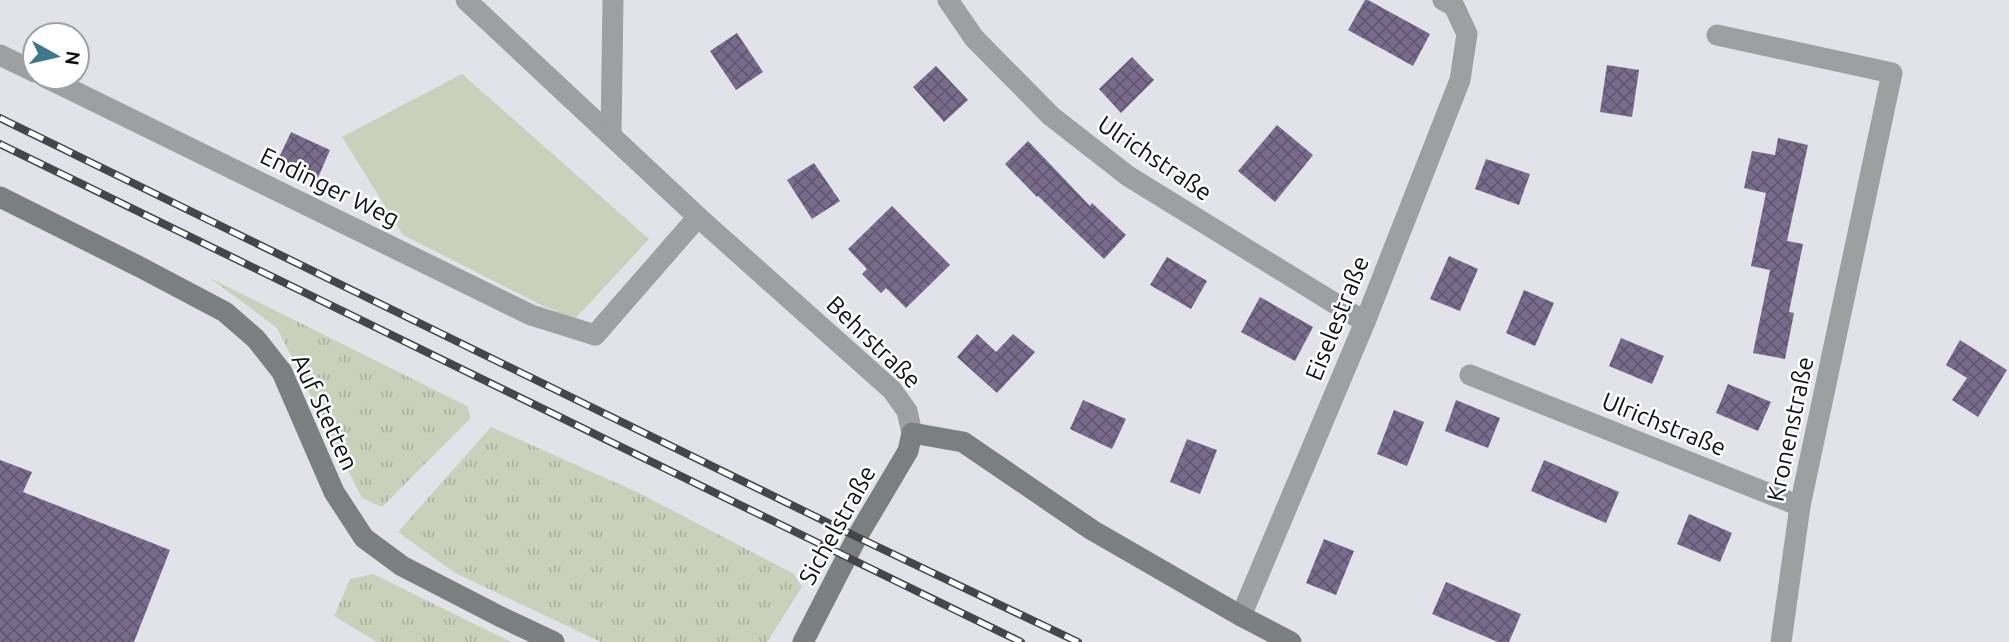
<svg xmlns="http://www.w3.org/2000/svg" width="2009" height="642" viewBox="0 0 2009 642" font-family="Ubuntu,sans-serif">
	<defs>
		<pattern id="grass-tufts" width="24" height="20" patternUnits="userSpaceOnUse" patternTransform="scale(1.75)"><rect width="24" height="20" fill="#cad1ba"/><path d="M3 7l-1-3M5 7V3M7 7l1-3M15 17l-1-3M17 17v-4M19 17l1-3" fill="none" stroke="#acb29f"/></pattern>
		<pattern id="building-cross-hatch" width="8" height="8" patternUnits="userSpaceOnUse" patternTransform="scale(1.75)"><rect width="8" height="8" fill="#796b8b"/><path d="M0 0l8 8M0 8l8-8" fill="none" stroke="#625770"/></pattern>
	</defs>
	<rect width="100%" height="100%" fill="#e2e3e9"/>
	<g fill="url(#grass-tufts)">
		<polygon points="210,278 467,406 471,418 382,507 362,498 277,328"/>
		<polygon points="491,427 639,493 794,574 802,587 767,642 601,642 455,573 398,532"/>
		<polygon points="373,574 511,642 377,642 334,616 350,579"/>
	</g>
	<polygon fill="#cad1ba" points="462,74 649,239 575,319 541,305 403,235 342,137"/>
	<g fill="url(#building-cross-hatch)">
		<polygon points="1365,0 1368,0 1430,34 1413,66 1348,30"/>
		<polygon points="737,33 763,72 736,90 710,51"/>
		<polygon points="1132,57 1154,80 1121,113 1099,89"/>
		<polygon points="1607,65 1639,70 1632,117 1600,112"/>
		<polygon points="936,66 968,100 944,122 913,87"/>
		<polygon points="1277,125 1313,155 1275,202 1238,171"/>
		<polygon points="291,132 330,150 317,180 277,162"/>
		<polygon points="1778,138 1808,145 1787,241 1803,244 1789,312 1794,313 1785,359 1753,353 1770,270 1751,266 1766,193 1744,188 1752,151 1775,155"/>
		<polygon points="1028,141 1090,206 1092,203 1126,235 1104,259 1038,196 1037,197 1005,164"/>
		<polygon points="1486,159 1530,174 1519,205 1475,189"/>
		<polygon points="814,163 840,201 812,219 787,180"/>
		<polygon points="892,206 950,265 906,308 886,288 881,293 862,274 867,269 848,249"/>
		<polygon points="1449,256 1478,269 1460,311 1430,299"/>
		<polygon points="1167,257 1207,281 1191,309 1150,285"/>
		<polygon points="1524,290 1554,303 1535,346 1506,333"/>
		<polygon points="1260,297 1313,327 1295,361 1241,332"/>
		<polygon points="977,334 996,352 1013,334 1035,352 997,393 957,357"/>
		<polygon points="1621,338 1664,356 1652,384 1609,366"/>
		<polygon points="1960,340 2007,370 1978,417 1952,400 1967,378 1946,365"/>
		<polygon points="1728,384 1771,402 1758,431 1716,413"/>
		<polygon points="1083,400 1126,419 1112,449 1070,429"/>
		<polygon points="1456,400 1500,418 1488,448 1445,431"/>
		<polygon points="1394,410 1424,422 1407,466 1377,454"/>
		<polygon points="1187,439 1217,450 1200,494 1170,482"/>
		<polygon points="0,460 32,472 23,492 170,550 134,642 0,642"/>
		<polygon points="1544,460 1619,492 1606,523 1531,491"/>
		<polygon points="1689,514 1732,533 1720,562 1677,544"/>
		<polygon points="1324,539 1354,551 1336,595 1306,583"/>
		<polygon points="1446,582 1521,614 1509,642 1498,642 1432,614"/>
	</g>
	<g fill="none" stroke-linecap="round" stroke-linejoin="round">
		<g stroke="#9da0a0" stroke-width="21">
			<polyline points="466,0 698,217 892,390 907,411 912,433"/>
			<polyline points="948,0 974,38 1051,116 1128,176 1365,322"/>
			<polyline points="1717,35 1892,73 1800,506 1781,642"/>
			<polyline points="0,55 35,72"/>
			<polyline points="45,77 531,315 595,335 698,217"/>
			<polyline points="611,135 613,0"/>
			<polyline points="1470,375 1800,506"/>
			<polyline points="1241,616 1365,322 1460,80 1467,34 1454,6 1443,0"/>
		</g>
		<g stroke="#7a7f7f" stroke-width="21">
			<polyline points="0,197 138,266 225,312 256,339 282,372 334,492 364,538 402,566 501,617 554,642"/>
			<polyline points="803,642 857,537 908,451 912,433 963,442 1092,530 1241,616 1291,642"/>
		</g>
		<g stroke="#454649" stroke-width="8">
			<g id="rail">
				<polyline points="0,118 857,537 1078,642"/>
				<polyline points="0,144 1021,642"/>
			</g>
		</g>
		<use href="#rail" stroke="#fff" stroke-width="5" stroke-dasharray="16" stroke-linecap="butt"/>
	</g>
	<g text-anchor="middle" dominant-baseline="central" stroke-width="5" stroke-linejoin="round" paint-order="stroke">
		<g font-size="24" fill="#101113" stroke="#fff">
			<text transform="translate(1155 158) rotate(34)">Ulrichstraße</text>
			<text transform="translate(330 187) rotate(26)">Endinger Weg</text>
			<text transform="translate(1337 318) rotate(-68)">Eiselestraße</text>
			<text transform="translate(874 342) rotate(44)">Behrstraße</text>
			<text transform="translate(325 412) rotate(65)">Auf Stetten</text>
			<text transform="translate(1664 424) rotate(22)">Ulrichstraße</text>
			<text transform="translate(1790 429) rotate(-78)">Kronenstraße</text>
			<text transform="translate(837 525) rotate(-61)">Sichelstraße</text>
		</g>
	</g>
	<g transform="translate(56 56) rotate(98)"><circle r="33" fill="#ffffff" stroke="#9fa0a1" stroke-width="2"/>
	<path d="M0-5L12 26L0 18L-12 26Z" fill="#3a798e"/>
	<text y="-10" font-size="19" font-weight="bold" text-anchor="middle" fill="#101113">N</text>
	</g>
</svg>
